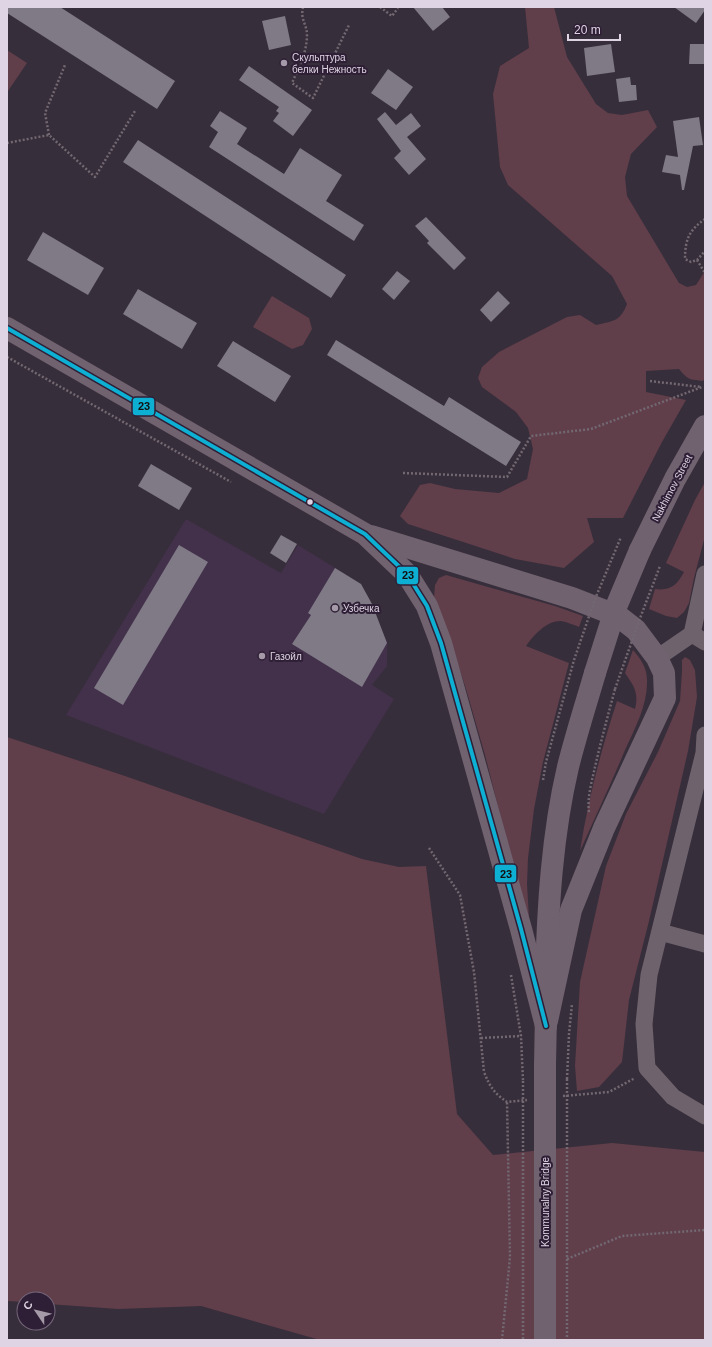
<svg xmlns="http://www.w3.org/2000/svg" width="712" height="1347" viewBox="0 0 712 1347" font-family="Helvetica,sans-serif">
	<rect width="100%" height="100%" fill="#372e3b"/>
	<polygon fill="#43304b" points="186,519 281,573 298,545 361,584 372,604 387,643 387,666 372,685 394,699 324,814 66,715"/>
	<g fill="#603e4a">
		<path d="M 525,7 L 554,7 L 567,57 L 596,104 L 608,113 L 622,115 L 648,110 L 657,127 L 631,154 L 625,177 L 627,196 L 679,283 L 687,287 L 696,285 L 705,271 L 705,378 L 703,381 C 690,380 687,379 679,369 L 646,371 L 646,392 L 686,400 L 662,442 L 623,518 L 587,518 L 594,542 L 564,568 L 515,559 L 408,524 L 400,516 L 420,485 L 430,483 L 455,489 L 499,493 L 527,479 L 533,449 L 528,428 L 516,412 L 482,387 L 478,378 L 482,367 L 499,352 L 567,317 L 580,315 L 596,325 C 613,321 620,322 627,304 L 612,276 L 508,185 L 500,167 L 493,94 L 500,66 L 529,48 Z"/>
		<polygon points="7,50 27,63 8,91 7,91"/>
		<polygon points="272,296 309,318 312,329 303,345 292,349 253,327"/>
		<path d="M 705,482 L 705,536 L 694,578 L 689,603 L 684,612 L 677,618 L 666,616 L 649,609 L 655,589 C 671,591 677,585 684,572 L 666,563 L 695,500 Z"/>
		<path d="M 446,575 L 555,606 L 583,616 L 579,627 C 574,625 567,622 561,621 C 546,621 534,635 526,646 L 569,663 L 543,762 L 534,809 L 528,858 L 527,884 L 529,918 L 514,869 L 485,755 L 466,689 L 445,624 L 434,598 L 435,585 L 439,578 Z"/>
		<path d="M 633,650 C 641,659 647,668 647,680 C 648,704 635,728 625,750 C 611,784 595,817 580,851 C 588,800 601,750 617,701 L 635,709 C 639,693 634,686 625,673 Z"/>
		<polygon points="685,657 690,660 695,670 697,697 688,751 649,921 629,1000 622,1062 599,1087 577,1091 575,1066 580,982 606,866 626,814 658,752 680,701 682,671 682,660"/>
		<polygon points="7,737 125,776 362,859 399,867 426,866 457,1114 493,1155 612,1143 705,1152 705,1340 320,1340 201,1306 118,1309 48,1304 48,1299 24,1299 24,1302 7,1301"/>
	</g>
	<g fill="#7f7a86">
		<polygon points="7,7 60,7 175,81 157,109 7,13"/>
		<polygon points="413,7 442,7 450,17 433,31"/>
		<polygon points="674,7 705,7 705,10 696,23"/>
		<polygon points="285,16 291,45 269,50 262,21"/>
		<polygon points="611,44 615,72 587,76 584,48"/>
		<polygon points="690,44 705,44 705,64 689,64"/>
		<polygon points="249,66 312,110 293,136 273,121 279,113 276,111 279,107 239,80"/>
		<polygon points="388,69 413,87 396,110 371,93"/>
		<polygon points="630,77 631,85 636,85 637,100 619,102 616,79"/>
		<polygon points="220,111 247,128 237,144 284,174 300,148 342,175 326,201 364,225 354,241 209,147 218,132 210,126"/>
		<polygon points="385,112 396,125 411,113 421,126 407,137 426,159 409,175 394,158 401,151 377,119"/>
		<polygon points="699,117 703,145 693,146 684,190 682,190 680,175 662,172 666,155 678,157 673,121"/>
		<polygon points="138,140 346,275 331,298 123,162"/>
		<polygon points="426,217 466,258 454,270 427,243 429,241 415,226"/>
		<polygon points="43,232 104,268 88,295 27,260"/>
		<polygon points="397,271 410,281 394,300 382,289"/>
		<polygon points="138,289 197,323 182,349 123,314"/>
		<polygon points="498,291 510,303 491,322 480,310"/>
		<polygon points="336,340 444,406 449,397 521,442 506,466 327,355"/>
		<polygon points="233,341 291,376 275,402 217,366"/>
		<polygon points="151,464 192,488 179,510 138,486"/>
		<polygon points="281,535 297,544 286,563 270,553"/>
		<polygon points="179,545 208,562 123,705 94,688"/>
		<polygon points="335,568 361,584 372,604 387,643 362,687 292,644 311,615 308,613"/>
	</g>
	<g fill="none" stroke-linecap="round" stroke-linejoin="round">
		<g stroke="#726871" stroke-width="2.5" stroke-dasharray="2 2" stroke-linecap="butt">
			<path d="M 303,7 C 300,20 307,24 307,35 C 307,52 299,67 292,83 L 313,98 L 349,25"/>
			<polyline points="380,7 392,16 398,8"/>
			<polyline points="49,135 45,113 65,65"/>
			<polyline points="7,143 49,135 95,177 135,111"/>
			<path d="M 705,219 C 689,230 685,240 685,259 L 691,262 L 697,260 L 705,251"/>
			<polyline points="697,260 705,273"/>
			<polyline points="7,357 231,482"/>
			<polyline points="650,381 701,387"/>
			<polyline points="403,473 507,477 531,436 591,429 702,387"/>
			<polyline points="543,780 546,762 574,660"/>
			<path d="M 589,812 C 587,797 592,781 595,767 C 601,741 608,715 615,689"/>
			<path d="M 429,848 L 460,895 L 474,972 L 484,1072 C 490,1087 494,1093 507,1102 L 527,1100"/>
			<polyline points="511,975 521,1036 523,1081"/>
			<polyline points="481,1038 521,1036"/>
			<polyline points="567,1079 569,1034 572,1004"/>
			<polyline points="563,1096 609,1092 635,1078"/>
			<polyline points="567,1259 622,1236 705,1230"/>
			<polyline points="502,1340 510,1257 507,1102"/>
		</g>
		<g stroke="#6e636d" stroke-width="17">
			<polyline points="692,634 705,642"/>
			<polyline points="657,658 692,634 705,574"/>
			<polyline points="705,735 704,753 649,975 644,1024 647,1068 673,1097 705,1116"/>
			<polyline points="660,932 705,944"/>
		</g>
		<g stroke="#716270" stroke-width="22">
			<polyline points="7,328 365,534 407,574 427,606 441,643 521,929 546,1026"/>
			<polyline points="371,536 572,598 618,616 636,630 657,658 664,673 665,698 604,828 571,910 547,1021"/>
			<polyline points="640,550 675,479 705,426"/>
			<path d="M 546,976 C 548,906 552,835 568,767 C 576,735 586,704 595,673"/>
			<polyline points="545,1065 546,1012"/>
		</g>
		<g stroke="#726871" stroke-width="2.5" stroke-dasharray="2 2" stroke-linecap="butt">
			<polyline points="574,660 595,599 621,537"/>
			<polyline points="615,689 639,621 660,566"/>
			<polyline points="567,1079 567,1340"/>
			<polyline points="523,1081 523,1340"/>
		</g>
		<g stroke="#716270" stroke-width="22">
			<polyline points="595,673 616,607 640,550"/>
			<polyline points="545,1340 545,1065"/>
		</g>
		<g stroke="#2f1f36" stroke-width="7">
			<polyline id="bus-1" points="7,328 365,534 407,574 427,606 441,643 521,929 546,1026"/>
		</g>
		<use href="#bus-1" stroke="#0dafd3" stroke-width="4"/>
	</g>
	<g fill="#a49aa8" stroke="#2f1f36" stroke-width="1.5">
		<circle cx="284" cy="63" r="4"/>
		<circle cx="335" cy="608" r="4"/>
		<circle cx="262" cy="656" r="4"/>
	</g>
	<circle fill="#ded4e3" stroke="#2f1f36" stroke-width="1.5" cx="310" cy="502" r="3.5"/>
	<g text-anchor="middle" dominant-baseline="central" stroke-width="4" stroke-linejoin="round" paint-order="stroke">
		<g font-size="10" fill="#ded4e3" stroke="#2f1f36" text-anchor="start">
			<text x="292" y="57">Скульптура<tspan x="292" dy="12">белки Нежность</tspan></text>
			<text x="343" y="608">Узбечка</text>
			<text x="270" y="656">Газойл</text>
		</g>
		<g font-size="10" fill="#ded4e3" stroke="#2f1f36">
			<text transform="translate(672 488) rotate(-62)">Nakhimov Street</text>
			<text transform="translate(545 1202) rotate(-90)">Kommunalny Bridge</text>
		</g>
	</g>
	<g stroke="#2f1f36" stroke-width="1.5">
		<rect x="132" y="397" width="23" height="19" rx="4" fill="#0dafd3"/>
		<rect x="396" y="566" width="23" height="19" rx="4" fill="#0dafd3"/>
		<rect x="494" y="864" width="23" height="19" rx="4" fill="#0dafd3"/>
	</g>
	<g font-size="11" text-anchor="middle" font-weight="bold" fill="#111">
		<text x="144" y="410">23</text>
		<text x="408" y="579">23</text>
		<text x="506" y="878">23</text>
	</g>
	<rect width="712" height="1347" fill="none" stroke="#ded4e3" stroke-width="16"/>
	<g transform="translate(36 1311) rotate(305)"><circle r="19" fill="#2f1f36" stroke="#75677b"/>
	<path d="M0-3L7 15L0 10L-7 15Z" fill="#a49aa8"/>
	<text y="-6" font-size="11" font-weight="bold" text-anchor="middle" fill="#ded4e3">С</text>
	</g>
	<path d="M568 34v6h52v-6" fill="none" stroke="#ded4e3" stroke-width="2"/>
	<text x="574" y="34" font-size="12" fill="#ded4e3" stroke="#2f1f36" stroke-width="3" paint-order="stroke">20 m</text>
</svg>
